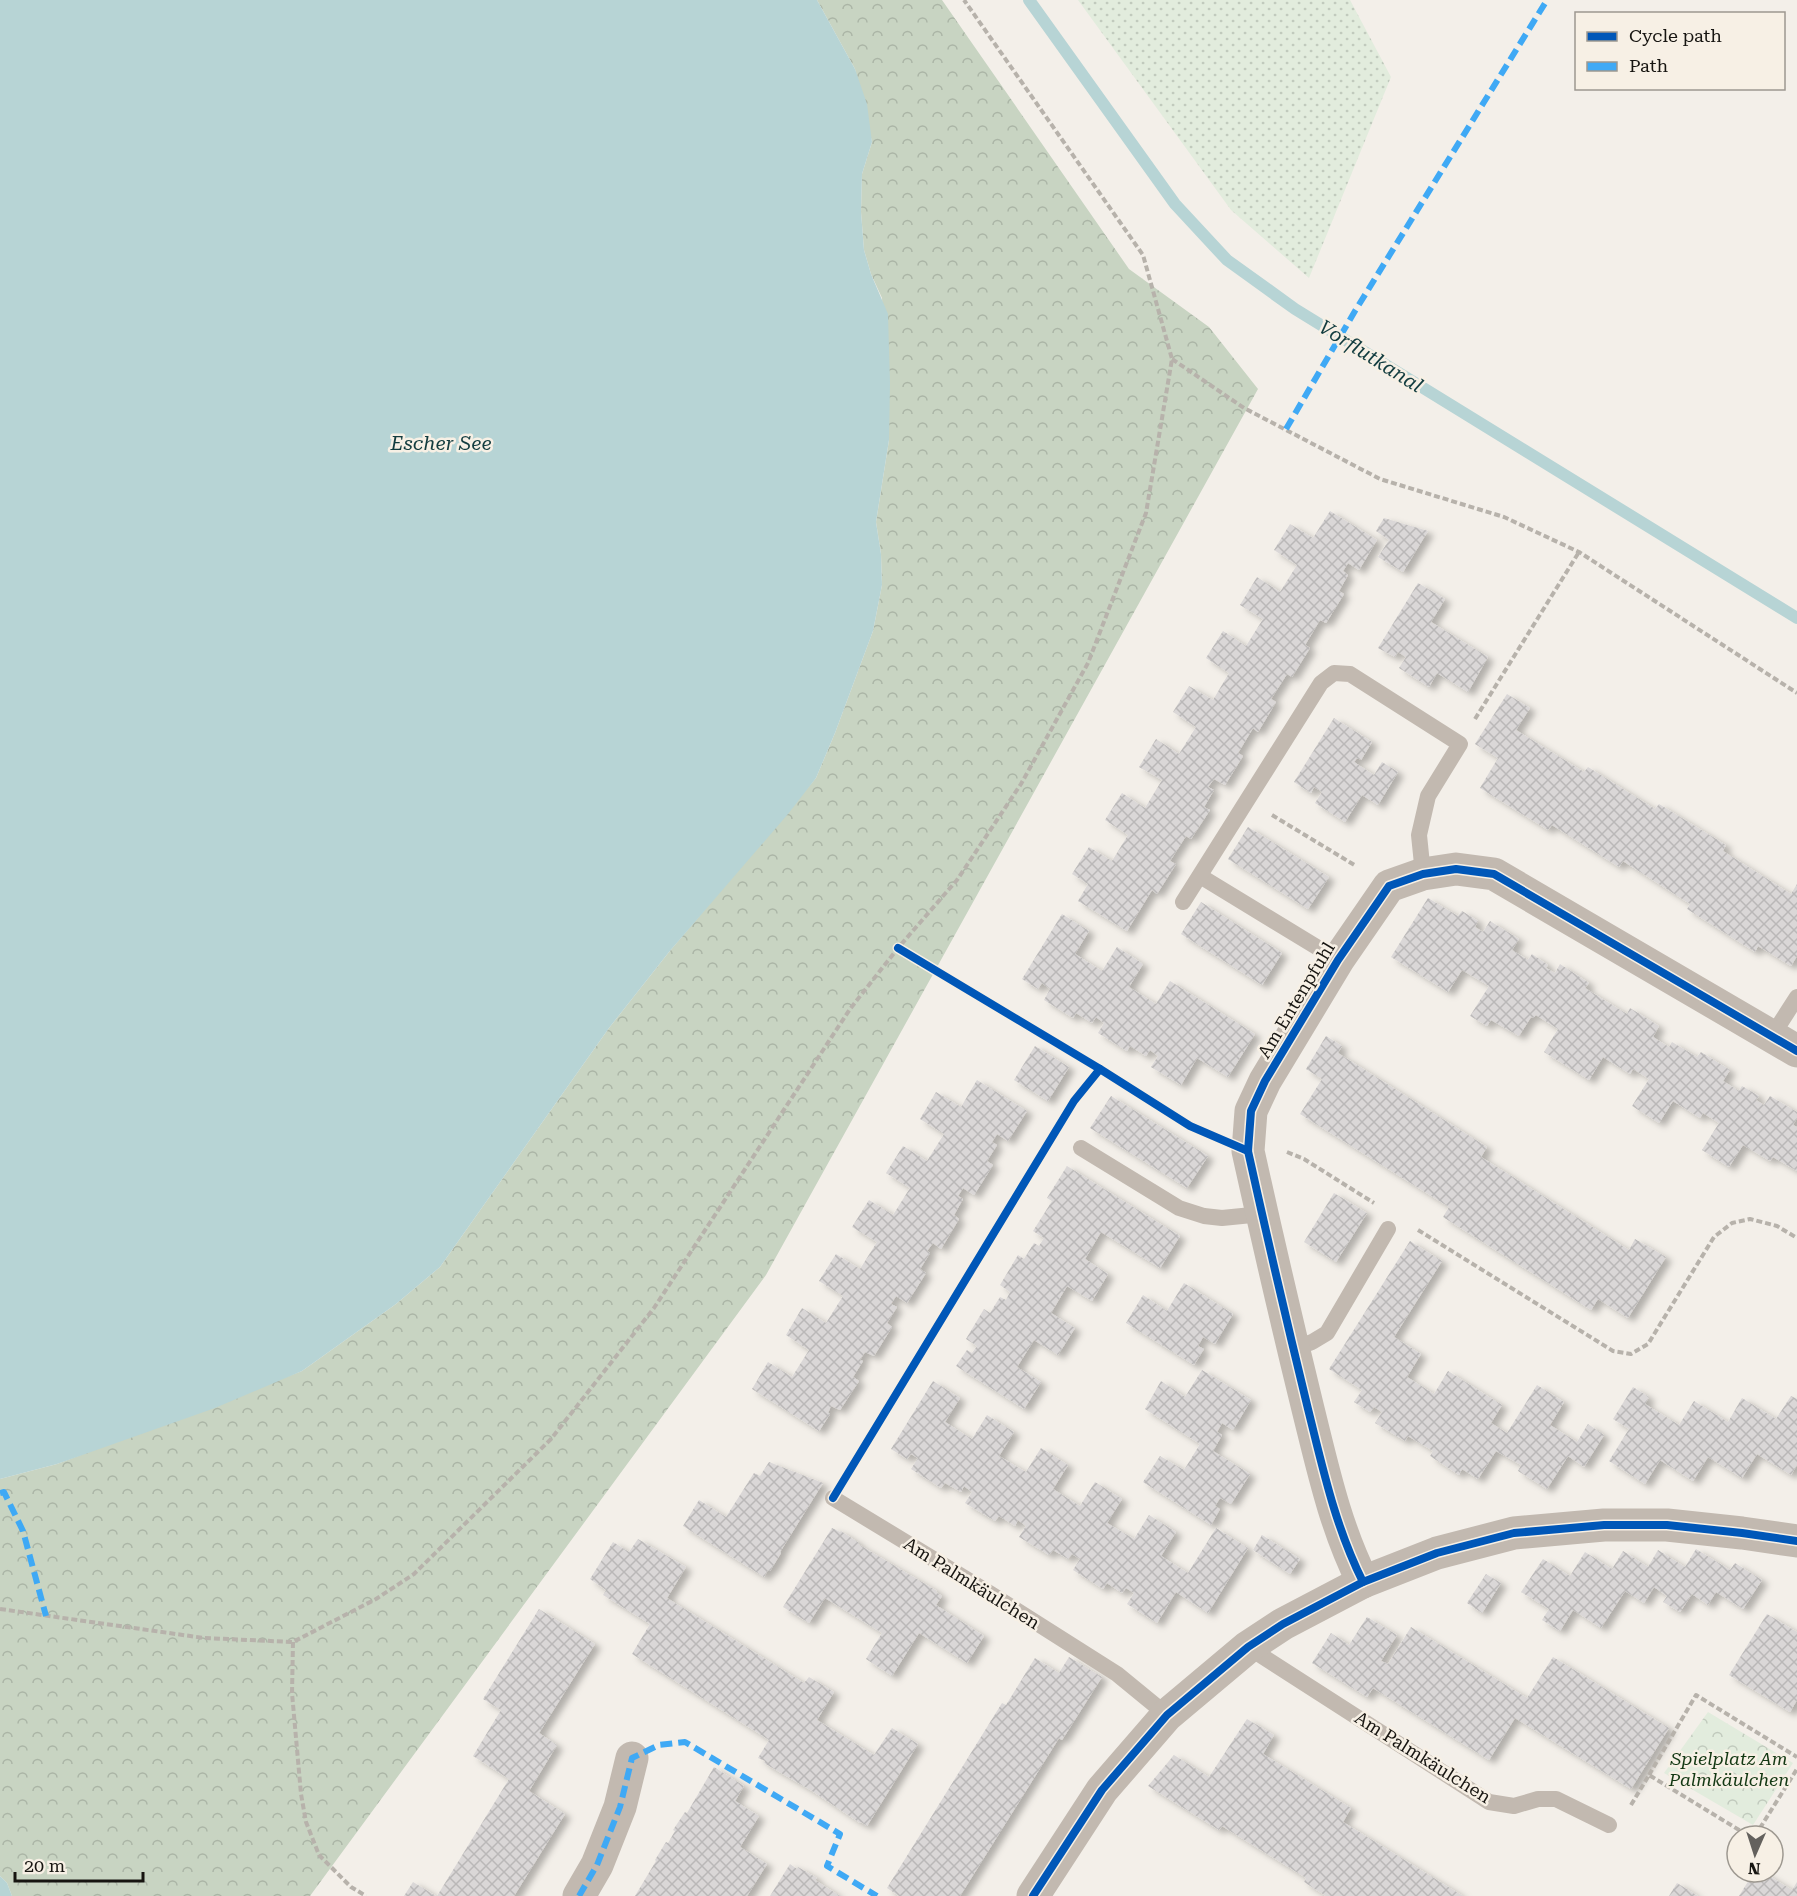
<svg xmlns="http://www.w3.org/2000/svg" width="1797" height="1896" viewBox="0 0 1797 1896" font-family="'Roboto Serif',serif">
	<defs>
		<pattern id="grass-dots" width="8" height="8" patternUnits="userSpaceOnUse" patternTransform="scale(1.5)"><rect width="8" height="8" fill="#e2ecdd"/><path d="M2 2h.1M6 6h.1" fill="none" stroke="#c1cabd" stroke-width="1.8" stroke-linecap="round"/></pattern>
		<pattern id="forest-crowns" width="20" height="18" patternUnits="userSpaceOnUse" patternTransform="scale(1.5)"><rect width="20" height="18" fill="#c8d4c2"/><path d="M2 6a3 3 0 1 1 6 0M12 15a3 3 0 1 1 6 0" fill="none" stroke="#abb5a6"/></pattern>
		<pattern id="park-crowns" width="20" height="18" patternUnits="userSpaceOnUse" patternTransform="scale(1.5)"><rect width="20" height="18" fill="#e2ecdd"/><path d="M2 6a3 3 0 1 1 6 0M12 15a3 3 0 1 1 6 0" fill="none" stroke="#c1cabd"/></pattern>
		<pattern id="building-cross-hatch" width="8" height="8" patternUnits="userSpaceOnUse" patternTransform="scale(1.5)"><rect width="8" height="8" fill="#dad7d7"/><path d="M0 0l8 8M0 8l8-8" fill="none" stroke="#bab8b8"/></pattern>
		<filter id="shadow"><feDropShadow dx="6" dy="4" stdDeviation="3" flood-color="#0004"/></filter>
	</defs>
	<rect width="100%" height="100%" fill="#f3efe9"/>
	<polygon fill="url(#grass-dots)" points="1078,0 1350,0 1391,77 1309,278 1231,210"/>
	<polygon fill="url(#forest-crowns)" points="817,0 942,0 1129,269 1209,327 1258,389 766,1275 310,1896 12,1896 7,1883 0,1876 0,1479 57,1464 302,1371 396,1304 440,1267 609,1028 669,952 816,778 835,733 873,631 882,585 881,554 876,522 889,440 882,298 871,274 864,250 861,212 862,174 872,142 855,69"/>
	<polygon fill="url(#park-crowns)" points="1708,1712 1793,1763 1753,1825 1664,1773"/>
	<g fill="#b7d4d5">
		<polygon points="0,0 817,0 855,69 867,104 872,142 862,174 861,212 864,250 871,274 888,314 890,383 889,440 876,522 881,554 882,585 873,631 835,733 816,778 788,814 669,952 609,1028 440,1267 396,1304 302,1371 215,1408 57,1464 0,1479"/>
		<polygon points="0,1876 7,1883 12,1896 0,1896"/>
	</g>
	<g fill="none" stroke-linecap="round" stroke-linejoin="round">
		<polyline stroke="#b7d4d5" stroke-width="12" points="1029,0 1175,204 1227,260 1295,309 1797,618"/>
	</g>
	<g fill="url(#building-cross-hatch)" filter="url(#shadow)">
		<polygon points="1330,511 1377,540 1359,570 1348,563 1343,571 1348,575 1339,591 1344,594 1326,623 1320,620 1305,645 1310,648 1292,677 1287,674 1271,699 1276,702 1258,732 1253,728 1238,753 1243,756 1225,785 1214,779 1208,787 1214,790 1204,807 1210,810 1191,839 1186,836 1170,861 1176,864 1157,894 1152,890 1127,931 1078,901 1088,884 1072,874 1089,847 1112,861 1128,835 1105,820 1122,793 1145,808 1162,780 1139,767 1156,739 1179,754 1196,727 1173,712 1189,686 1213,700 1229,673 1206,658 1223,631 1246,646 1263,619 1240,605 1257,577 1280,592 1297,565 1274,550 1290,524 1313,538"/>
		<polygon points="1384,518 1428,531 1403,572 1378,557 1389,540 1376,531"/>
		<polygon points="1418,583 1445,599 1431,622 1488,657 1468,692 1437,673 1429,687 1399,668 1406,657 1398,652 1395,657 1378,648"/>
		<polygon points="1507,694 1530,708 1516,730 1584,772 1588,767 1655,809 1659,804 1726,845 1723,851 1791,894 1797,884 1797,956 1791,966 1758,946 1755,952 1687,909 1690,904 1623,861 1619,867 1552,825 1548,830 1480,788 1498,758 1475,744"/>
		<polygon points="1334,718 1372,742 1361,760 1357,758 1354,762 1374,775 1382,762 1398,772 1378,805 1362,795 1345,822 1315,803 1322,792 1314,787 1311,793 1294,782"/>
		<polygon points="1248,827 1329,877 1308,909 1228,859"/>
		<polygon points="1428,898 1458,916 1462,911 1478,921 1475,927 1483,932 1490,921 1519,939 1512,950 1528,960 1532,954 1548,965 1546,968 1555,973 1560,964 1589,983 1585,988 1601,998 1627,1014 1630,1008 1659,1026 1653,1037 1669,1047 1672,1042 1697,1057 1701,1052 1730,1070 1723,1081 1739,1091 1742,1086 1759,1096 1756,1100 1764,1105 1770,1096 1797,1112 1797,1118 1793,1125 1797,1127 1797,1171 1773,1157 1770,1161 1743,1145 1729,1167 1702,1150 1719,1123 1703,1113 1700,1118 1673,1101 1659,1123 1632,1106 1649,1079 1633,1069 1630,1074 1603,1057 1589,1080 1544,1052 1558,1029 1536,1015 1533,1018 1531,1017 1519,1036 1491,1020 1487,1026 1470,1016 1489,986 1462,970 1448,992 1391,957"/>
		<polygon points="1201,902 1282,953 1262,985 1181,934"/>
		<polygon points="1062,914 1089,931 1075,954 1102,971 1117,947 1143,964 1129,987 1156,1004 1170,981 1255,1034 1228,1077 1197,1058 1181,1085 1151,1067 1158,1056 1150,1050 1146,1056 1130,1046 1127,1051 1098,1033 1104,1023 1096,1017 1092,1023 1076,1013 1073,1018 1044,1000 1050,989 1042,983 1038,989 1022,979"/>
		<polygon points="1326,1036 1342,1046 1338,1053 1487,1147 1481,1157 1629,1250 1635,1239 1666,1257 1628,1318 1598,1299 1591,1310 1443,1217 1449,1207 1300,1114 1322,1079 1306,1069"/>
		<polygon points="1035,1046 1069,1067 1048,1101 1014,1080"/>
		<polygon points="977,1080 1027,1111 1008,1141 997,1134 992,1142 997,1145 987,1161 993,1165 974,1195 963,1188 958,1196 963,1199 954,1215 959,1219 941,1249 933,1243 927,1251 930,1253 920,1269 926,1273 907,1303 896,1296 891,1304 897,1307 887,1323 892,1327 874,1356 865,1352 860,1360 863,1361 853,1377 859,1381 840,1410 831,1406 828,1413 830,1414 819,1431 752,1389 768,1362 792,1377 809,1350 786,1335 802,1308 826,1323 843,1296 819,1281 836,1254 860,1269 877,1242 852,1227 869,1200 893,1215 910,1188 886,1173 903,1146 927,1161 944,1134 920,1119 936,1092 961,1107"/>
		<polygon points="1111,1096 1208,1156 1187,1188 1090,1128"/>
		<polygon points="1067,1166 1180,1236 1160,1268 1101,1232 1085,1259 1108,1274 1092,1301 1067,1286 1051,1313 1075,1328 1058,1355 1034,1340 1017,1367 1041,1382 1024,1409 956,1366 967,1350 972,1353 977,1346 966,1339 984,1309 990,1313 1000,1297 1006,1300 1010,1292 1000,1285 1018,1255 1024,1259 1034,1243 1039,1246 1044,1238 1033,1231 1052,1201 1047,1198"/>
		<polygon points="1334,1193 1367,1213 1336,1262 1304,1242"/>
		<polygon points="1410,1241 1442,1261 1394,1337 1421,1354 1407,1377 1434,1394 1448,1371 1502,1405 1491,1423 1507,1433 1537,1385 1564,1402 1550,1425 1577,1442 1588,1424 1604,1435 1584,1467 1568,1456 1547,1489 1518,1471 1521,1465 1496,1451 1478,1479 1462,1469 1459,1475 1430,1456 1433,1451 1408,1436 1405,1441 1375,1423 1382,1412 1374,1407 1370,1412 1354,1402 1362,1390 1329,1369"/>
		<polygon points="1184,1283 1233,1314 1215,1344 1203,1337 1198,1346 1204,1349 1194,1365 1126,1323 1143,1295 1167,1311"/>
		<polygon points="1202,1370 1251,1400 1233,1430 1222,1423 1217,1432 1222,1435 1213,1451 1250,1474 1231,1504 1220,1498 1215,1506 1220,1509 1211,1525 1143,1482 1160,1456 1184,1470 1200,1444 1145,1409 1161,1381 1185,1397"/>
		<polygon points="933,1381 960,1398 945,1422 972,1439 987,1415 1014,1432 999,1456 1026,1472 1041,1448 1068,1465 1053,1489 1080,1506 1095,1482 1122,1499 1107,1523 1134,1539 1149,1515 1176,1532 1161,1556 1188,1573 1216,1528 1248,1548 1208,1613 1176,1592 1157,1623 1127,1604 1134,1593 1126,1588 1122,1593 1107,1583 1103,1589 1073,1570 1080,1559 1072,1554 1068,1559 1053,1550 1049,1555 1019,1537 1026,1526 1018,1520 1015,1526 999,1516 995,1521 965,1503 972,1492 964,1486 961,1492 945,1483 941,1488 911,1469 918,1458 911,1454 907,1459 891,1449"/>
		<polygon points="1633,1387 1649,1397 1645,1404 1679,1425 1694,1401 1728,1422 1742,1398 1776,1419 1791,1396 1797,1399 1797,1465 1791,1475 1757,1454 1742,1478 1708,1457 1693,1481 1660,1460 1645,1484 1609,1461 1629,1429 1613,1419"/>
		<polygon points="769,1462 823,1483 780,1552 781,1553 770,1571 768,1570 764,1577 683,1526 699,1500 726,1517 754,1473 760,1476"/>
		<polygon points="832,1528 840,1532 841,1531 859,1543 858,1544 937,1591 936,1592 942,1596 936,1605 984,1636 967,1663 919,1633 892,1676 866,1659 882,1633 825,1598 809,1623 783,1607"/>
		<polygon points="1262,1535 1300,1559 1290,1574 1253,1550"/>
		<polygon points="638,1539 686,1567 667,1598 804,1683 809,1677 834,1692 817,1720 874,1755 892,1728 918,1744 867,1826 861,1822 860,1823 812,1791 764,1763 765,1761 758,1758 769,1740 632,1654 650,1624 603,1595 606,1590 590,1579 613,1542 629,1552"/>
		<polygon points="1696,1549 1730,1570 1735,1563 1762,1580 1743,1609 1716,1592 1708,1605 1692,1594 1680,1612 1663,1602 1667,1596 1654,1587 1644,1603 1625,1591 1601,1628 1573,1610 1560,1631 1542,1620 1549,1609 1521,1592 1543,1559 1570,1576 1585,1552 1612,1569 1623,1551 1648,1567 1658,1550 1685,1567"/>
		<polygon points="1486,1574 1501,1583 1482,1613 1467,1603"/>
		<polygon points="539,1609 595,1644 539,1733 557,1745 529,1791 565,1814 514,1896 437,1896 509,1779 473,1756 501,1710 483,1699"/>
		<polygon points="1767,1614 1797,1632 1797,1700 1790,1712 1729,1675"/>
		<polygon points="1367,1617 1397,1635 1381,1661 1388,1664 1411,1627 1527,1698 1553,1657 1669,1728 1631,1789 1515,1718 1489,1760 1373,1688 1367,1697 1312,1663 1331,1633 1349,1645"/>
		<polygon points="1069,1657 1102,1677 1062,1740 1059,1738 960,1896 899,1896 887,1888 1002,1703 1006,1705 1035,1658 1059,1673"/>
		<polygon points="1247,1719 1274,1735 1263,1754 1351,1808 1343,1822 1463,1896 1326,1896 1304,1882 1306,1878 1222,1826 1219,1830 1148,1786 1174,1755 1209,1777"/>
		<polygon points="714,1767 744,1786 735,1801 759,1816 740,1847 767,1864 747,1896 635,1896 656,1861 655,1860 666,1842 668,1843 675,1831 673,1830 685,1812 687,1813"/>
		<polygon points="790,1864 797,1869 798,1867 817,1878 815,1880 840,1896 770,1896"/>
		<polygon points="1754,1872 1763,1872 1792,1890 1797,1882 1797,1896 1739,1896"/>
		<polygon points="413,1882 436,1896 404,1896"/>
		<polygon points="1677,1883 1698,1896 1669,1896"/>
	</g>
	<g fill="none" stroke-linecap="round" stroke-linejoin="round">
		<g stroke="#b7b2ab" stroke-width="4" stroke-dasharray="6 3" stroke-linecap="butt">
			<polyline points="1172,359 1244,408 1380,479 1504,517 1579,552 1797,693"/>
			<polyline points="1475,719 1579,552"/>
			<polyline points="1272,815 1356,866"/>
			<polyline points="1287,1152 1304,1159 1374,1203"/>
			<polyline points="1418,1230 1613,1351 1631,1354 1648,1344 1714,1237 1732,1223 1750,1219 1777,1226 1797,1238"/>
			<polyline points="0,1609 204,1638 293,1642 376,1599 414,1574 551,1439 654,1308 850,1009 898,948 957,880 1021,784 1088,663 1146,513 1172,359 1143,255 964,0"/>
			<polyline points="293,1642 292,1693 301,1794 306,1822 319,1855 351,1887 366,1896"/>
			<polyline points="1649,1775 1696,1695 1797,1757"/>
			<polyline points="1631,1805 1649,1775 1749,1836"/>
			<polyline points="1755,1836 1797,1769"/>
		</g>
		<g stroke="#c2b9b0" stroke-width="16">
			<polyline points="1200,876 1338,960"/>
			<polyline points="1183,902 1321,683 1334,673 1350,674 1460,744 1428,796 1419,835 1423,874"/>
			<polyline points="1772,1036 1797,997"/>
			<polyline points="1081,1148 1179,1208 1204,1216 1222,1218 1262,1214"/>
			<polyline points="1293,1349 1312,1342 1327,1333 1388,1229"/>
			<polyline points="833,1498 991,1594 1117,1674 1167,1715"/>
			<polyline points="1248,1647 1489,1802 1514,1806 1538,1799 1556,1799 1609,1825"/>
		</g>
		<g stroke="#c2b9b0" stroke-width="33">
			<path d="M 1363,1582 C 1335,1526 1323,1469 1308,1409 C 1287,1323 1267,1237 1248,1151 L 1251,1111 L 1265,1081 L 1338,960 L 1389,886 L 1423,874 L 1456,869 L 1494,874 L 1797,1051"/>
			<polyline points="579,1896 597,1865 620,1807 632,1758"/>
			<polyline points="1033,1896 1102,1790 1167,1715 1248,1647 1283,1624 1363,1582 1437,1553 1514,1533 1604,1525 1667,1525 1742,1533 1797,1541"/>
		</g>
		<g stroke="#3fa9f5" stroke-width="6" stroke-dasharray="12 6" stroke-linecap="butt">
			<polyline points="1286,429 1355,311 1547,0"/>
			<polyline points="0,1493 4,1492 23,1531 46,1616"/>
			<polyline points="579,1896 597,1865 620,1807 632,1758 659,1745 685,1742 840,1834 827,1866 877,1896"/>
		</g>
		<g stroke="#f7f0e5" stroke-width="11">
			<g id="cycleway">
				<polyline points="898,948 1100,1069 1190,1126 1248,1151"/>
				<polyline points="833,1498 1074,1101 1100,1069"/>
				<path d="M 1363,1582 C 1335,1526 1323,1469 1308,1409 C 1287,1323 1267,1237 1248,1151 L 1251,1111 L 1265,1081 L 1338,960 L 1389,886 L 1423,874 L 1456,869 L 1494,874 L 1797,1051"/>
				<polyline points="1033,1896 1102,1790 1167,1715 1248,1647 1283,1624 1363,1582 1437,1553 1514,1533 1604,1525 1667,1525 1742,1533 1797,1541"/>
			</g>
		</g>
		<use href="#cycleway" stroke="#0057b8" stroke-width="8"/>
	</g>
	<g text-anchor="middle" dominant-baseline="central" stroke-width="5" stroke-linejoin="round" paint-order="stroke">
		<g font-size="18" fill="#171511" stroke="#f7f0e5">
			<text transform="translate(1296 1000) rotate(-59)">Am Entenpfuhl</text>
			<text transform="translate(972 1583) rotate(32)">Am Palmkäulchen</text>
			<text transform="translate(1423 1757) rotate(32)">Am Palmkäulchen</text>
		</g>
		<g font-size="18" font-style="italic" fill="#133813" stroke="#f7f0e5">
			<text x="1729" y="1758">Spielplatz Am<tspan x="1729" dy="21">Palmkäulchen</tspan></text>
		</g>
		<g font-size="20" font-style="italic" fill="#123c3f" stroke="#f7f0e5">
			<text transform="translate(1371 356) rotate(32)">Vorflutkanal</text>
			<text x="441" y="443">Escher See</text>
		</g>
	</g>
	<rect x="1575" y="12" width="210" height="78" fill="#f7f0e5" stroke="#9d9890" stroke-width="1.5"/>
	<rect x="1587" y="32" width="30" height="9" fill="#0057b8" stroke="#9d9890" stroke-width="1.5"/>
	<text x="1629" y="42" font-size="18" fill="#171511">Cycle path</text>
	<rect x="1587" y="62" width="30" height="9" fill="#3fa9f5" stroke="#9d9890" stroke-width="1.5"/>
	<text x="1629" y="72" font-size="18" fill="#171511">Path</text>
	<g transform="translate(1755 1854) rotate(183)"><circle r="28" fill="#f7f0e5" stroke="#9d9890" stroke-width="1.5"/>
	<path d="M0-4.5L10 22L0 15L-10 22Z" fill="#64615d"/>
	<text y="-9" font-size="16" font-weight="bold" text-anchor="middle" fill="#171511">N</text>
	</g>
	<path d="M15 1872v9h128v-9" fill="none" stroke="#171511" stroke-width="3"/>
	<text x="24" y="1872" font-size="18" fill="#171511" stroke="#f7f0e5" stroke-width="4.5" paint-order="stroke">20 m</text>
</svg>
